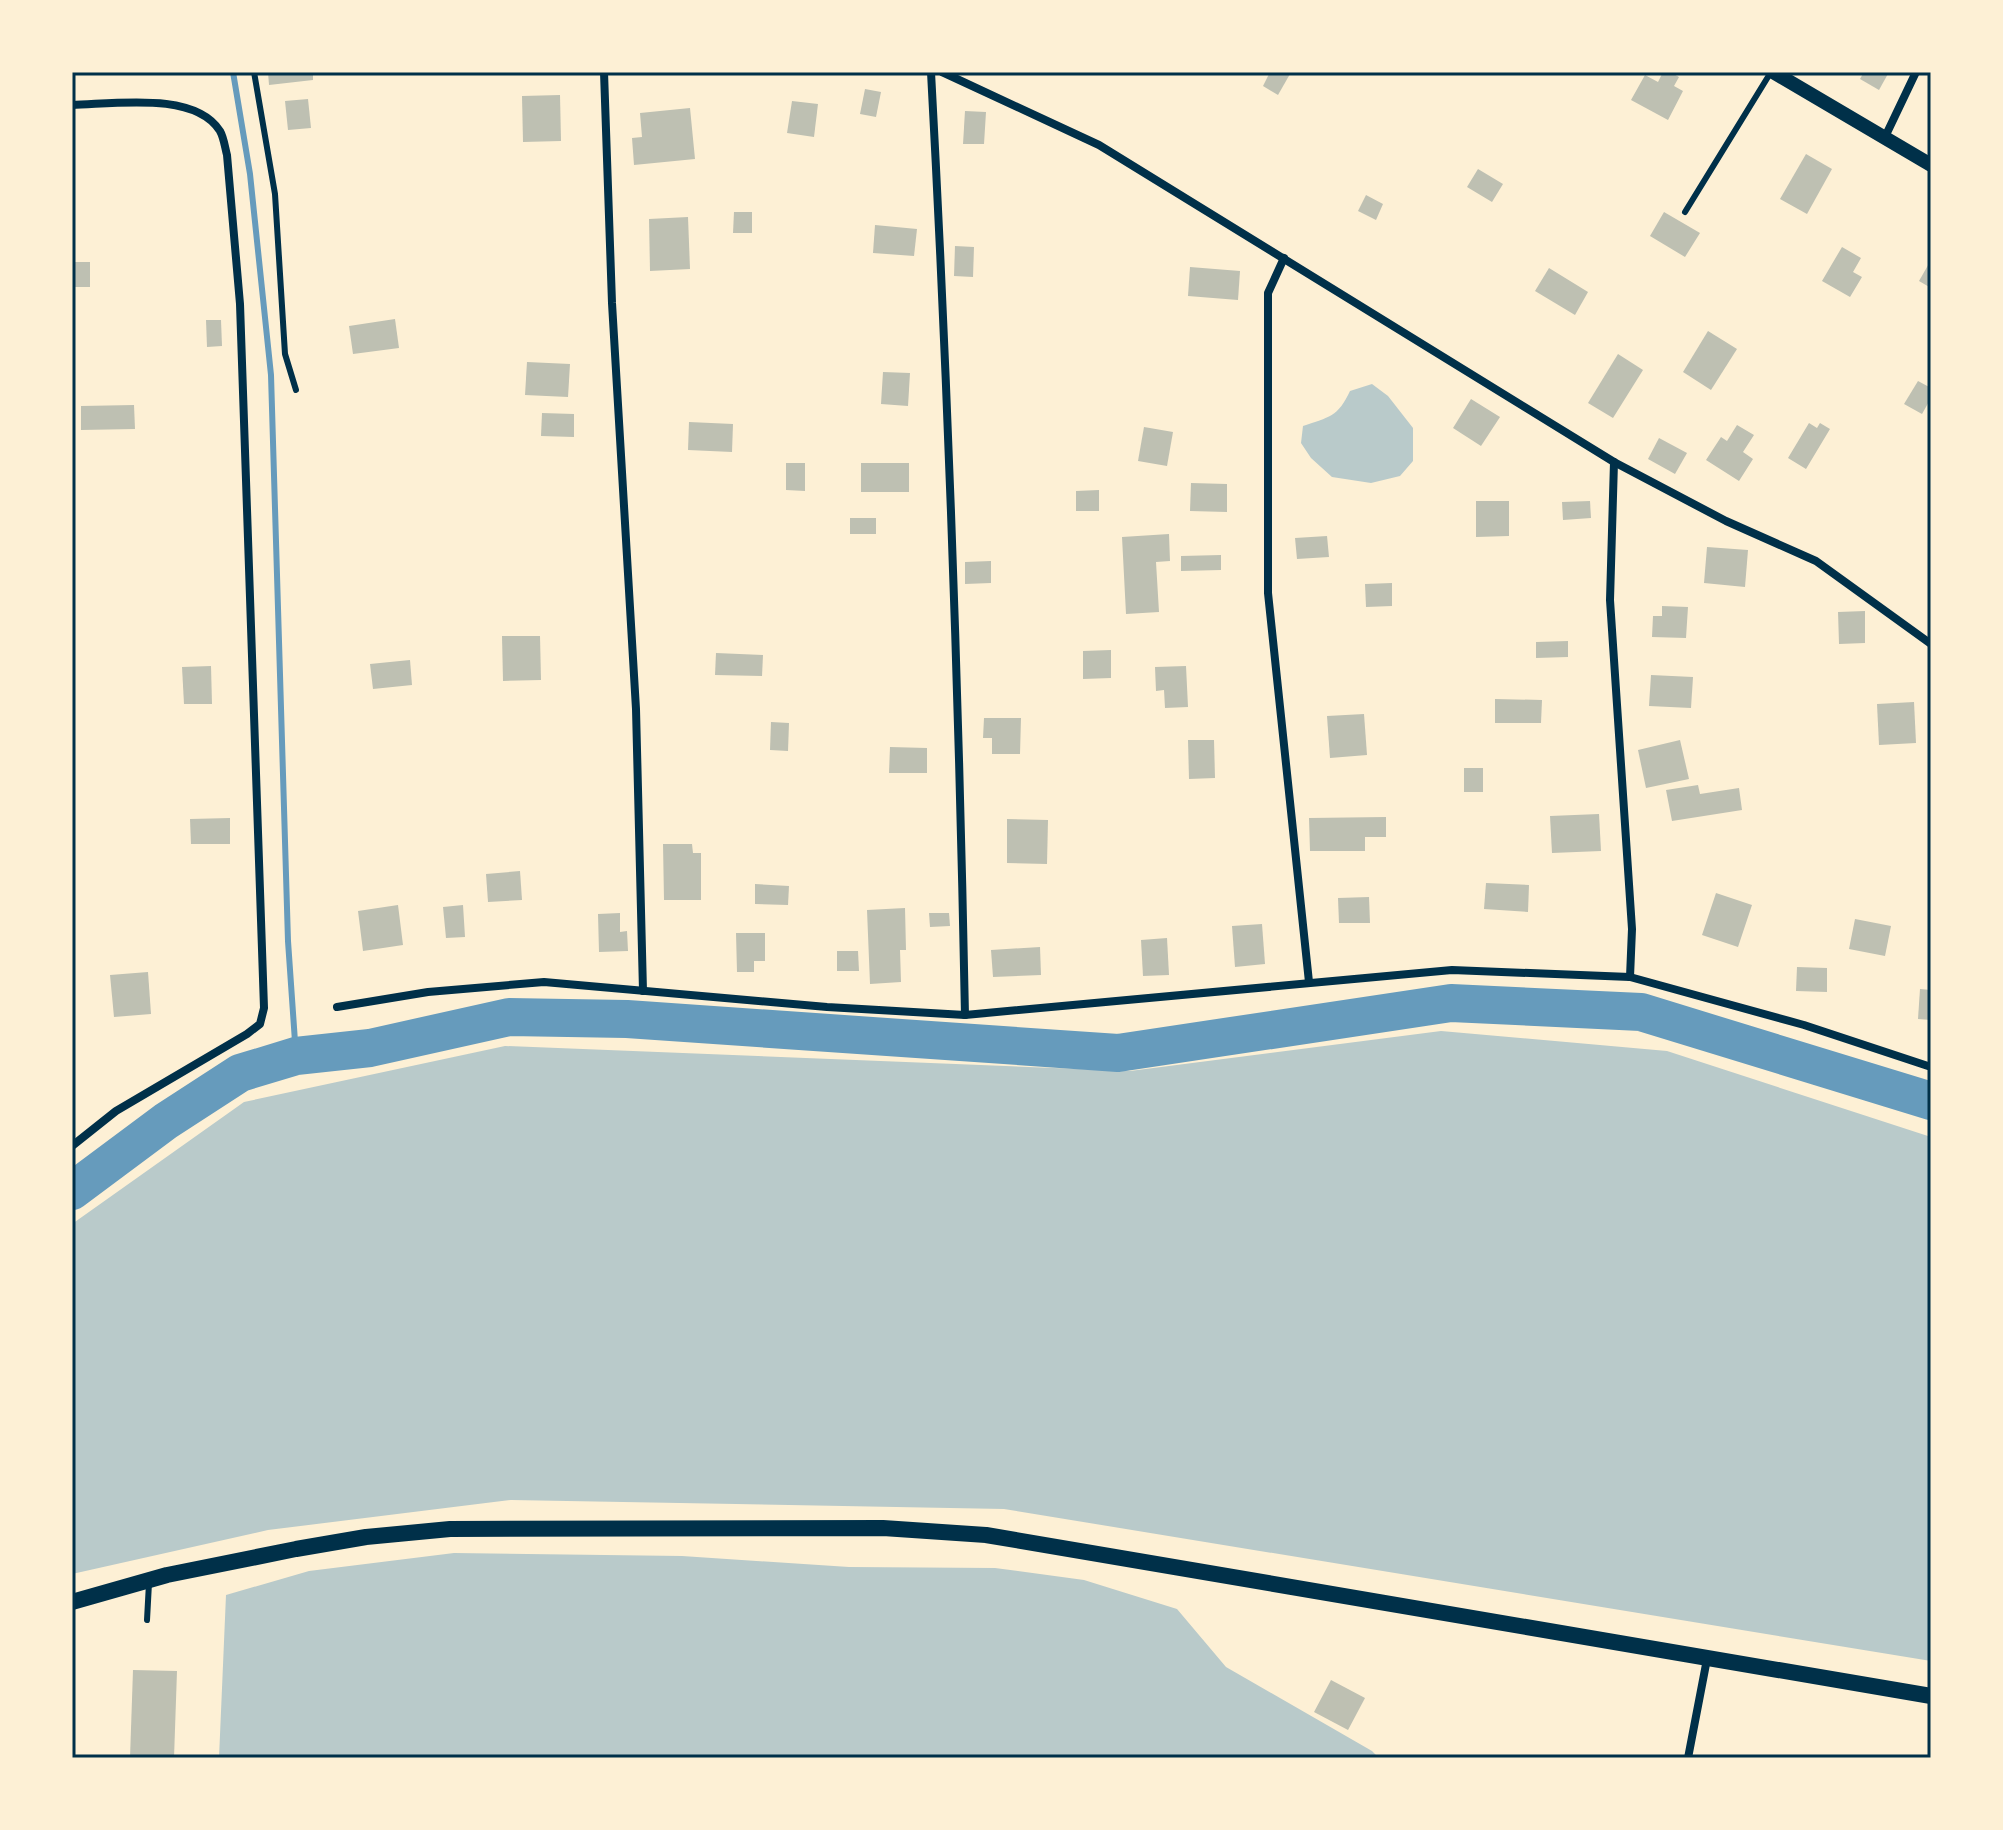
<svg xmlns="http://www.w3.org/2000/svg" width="2003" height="1830" viewBox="0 0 2003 1830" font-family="Bitter,serif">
	<rect width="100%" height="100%" fill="#fdf0d5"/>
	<g fill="#b9caca">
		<path d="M 1372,384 L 1388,396 L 1413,428 L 1413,461 L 1400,476 L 1371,483 L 1332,477 L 1311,458 L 1301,443 L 1303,426 C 1329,417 1338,417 1350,391 Z"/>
		<polygon points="1441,1031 1667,1051 1931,1137 1931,1661 1004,1509 511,1500 268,1530 72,1574 72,1224 244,1102 505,1046 1130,1071"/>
		<polygon points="454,1553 682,1556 849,1567 995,1568 1084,1580 1177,1609 1226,1667 1372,1751 1379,1758 219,1758 226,1595 309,1571"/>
	</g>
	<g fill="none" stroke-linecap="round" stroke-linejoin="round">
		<polyline stroke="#669bbc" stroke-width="6" points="233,72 250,174 271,375 288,941 296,1056"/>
		<polyline stroke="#669bbc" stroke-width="38" points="72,1191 166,1121 240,1073 296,1056 370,1048 509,1017 627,1019 1118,1053 1451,1003 1641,1012 1931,1101"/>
	</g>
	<g fill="#bec0b2">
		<polygon points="268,72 313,72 313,80 269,85"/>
		<polygon points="1270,72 1290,74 1278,95 1263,86"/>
		<polygon points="1663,72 1670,72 1679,77 1674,86 1683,91 1668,120 1631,100 1645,75 1658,82"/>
		<polygon points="1864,72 1889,72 1879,90 1860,79"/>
		<polygon points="865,89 881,92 876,117 860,114"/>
		<polygon points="560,95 561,141 523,142 522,96"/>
		<polygon points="308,99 311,128 288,130 285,101"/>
		<polygon points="792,101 818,104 814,137 787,133"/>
		<polygon points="690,108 695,159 634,165 632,138 642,137 640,113"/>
		<polygon points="965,111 986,112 984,144 963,144"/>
		<polygon points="1806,154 1832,169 1807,214 1780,199"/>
		<polygon points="1478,169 1503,184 1492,202 1467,187"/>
		<polygon points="1366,195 1383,204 1376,220 1358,211"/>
		<polygon points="734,212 752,212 752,233 733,233"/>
		<polygon points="1664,212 1700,233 1685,257 1650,236"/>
		<polygon points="688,217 690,269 650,271 649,219"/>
		<polygon points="875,225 917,229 914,256 873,253"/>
		<polygon points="955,246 974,247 973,277 954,276"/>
		<polygon points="1842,247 1861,258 1853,272 1862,277 1850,297 1822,281"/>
		<polygon points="1931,260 1931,288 1919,281"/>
		<rect x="72" y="262" width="18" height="25"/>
		<polygon points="1190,267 1240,271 1238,300 1188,296"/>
		<polygon points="1549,268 1588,292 1575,315 1535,291"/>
		<polygon points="395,319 399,348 353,354 349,326"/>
		<polygon points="206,320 221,320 222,346 207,347"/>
		<polygon points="1708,331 1737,349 1711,390 1683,372"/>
		<polygon points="1618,354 1643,370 1613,418 1588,403"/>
		<polygon points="527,362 570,364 568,397 525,395"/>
		<polygon points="883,372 910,373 908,406 881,404"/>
		<polygon points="1918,381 1931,388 1931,398 1922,414 1904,404"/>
		<polygon points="1471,399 1500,417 1481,446 1453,428"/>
		<polygon points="134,405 135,429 81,430 81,406"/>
		<polygon points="542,413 574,414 574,437 541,436"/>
		<polygon points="689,422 733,424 732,452 688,450"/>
		<polygon points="1809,423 1817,428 1820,423 1830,429 1806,469 1788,458"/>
		<polygon points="1737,425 1754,435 1743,452 1753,459 1739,481 1706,460 1721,437 1727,441"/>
		<polygon points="1144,427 1173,432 1167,466 1138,461"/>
		<polygon points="1659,438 1687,453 1675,474 1648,459"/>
		<polygon points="786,463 805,463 805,491 786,490"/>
		<rect x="861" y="463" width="48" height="29"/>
		<polygon points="1191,483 1227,484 1227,512 1190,511"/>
		<polygon points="1099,490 1099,511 1076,511 1076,491"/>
		<polygon points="1476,501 1509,501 1509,536 1476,537"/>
		<polygon points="1590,501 1591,518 1563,520 1562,502"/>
		<rect x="850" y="518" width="26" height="16"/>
		<polygon points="1169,534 1170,561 1156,562 1159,612 1126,614 1122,537"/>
		<polygon points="1327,536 1329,557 1297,559 1295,538"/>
		<polygon points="1707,547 1748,550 1745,587 1704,583"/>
		<polygon points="1221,555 1221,570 1181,571 1181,556"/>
		<polygon points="991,561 991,583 965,584 965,562"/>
		<polygon points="1392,583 1392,606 1366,607 1365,584"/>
		<polygon points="1662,606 1688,607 1686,638 1652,637 1653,616 1662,616"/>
		<polygon points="1865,611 1865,643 1839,644 1838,612"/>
		<polygon points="502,636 540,636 541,680 503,681"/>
		<polygon points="1568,641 1568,657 1536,658 1536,642"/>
		<polygon points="1111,650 1111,678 1083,679 1083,651"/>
		<polygon points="716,653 763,655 762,676 715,675"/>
		<polygon points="410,660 412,685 373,689 370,664"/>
		<polygon points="211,666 212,704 184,704 182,667"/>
		<polygon points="1186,666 1188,707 1165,708 1164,690 1156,691 1155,667"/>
		<polygon points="1651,675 1693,677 1691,708 1649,706"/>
		<polygon points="1495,699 1542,700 1541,723 1495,723"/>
		<polygon points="1914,702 1916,743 1879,745 1877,704"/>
		<polygon points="1364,714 1367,755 1330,758 1327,716"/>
		<polygon points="984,718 1021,718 1020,754 992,754 992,738 983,738"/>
		<polygon points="771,722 789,723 788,751 770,750"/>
		<polygon points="1188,740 1214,740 1215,778 1189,779"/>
		<polygon points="1680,740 1689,779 1646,788 1638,750"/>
		<polygon points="890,747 927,748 927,773 889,773"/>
		<rect x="1464" y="768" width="19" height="24"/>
		<polygon points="1698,785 1700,794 1739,788 1742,810 1672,821 1666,790"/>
		<polygon points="1599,814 1601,851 1552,853 1550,816"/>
		<polygon points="1386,817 1386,837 1365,837 1365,851 1310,851 1309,818"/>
		<polygon points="230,818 230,844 191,844 190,819"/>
		<polygon points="1007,819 1048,820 1047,864 1007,863"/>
		<polygon points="663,844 692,844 693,853 701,853 701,900 664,900"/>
		<polygon points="520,871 522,900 488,902 486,874"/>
		<polygon points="1486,883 1529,885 1528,912 1484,909"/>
		<polygon points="755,884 789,886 788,905 755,904"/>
		<polygon points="1716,893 1752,905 1738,947 1702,935"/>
		<polygon points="1369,897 1370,923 1339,923 1338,898"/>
		<polygon points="398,905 403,945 363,951 358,911"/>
		<polygon points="463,905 465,937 446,938 443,907"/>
		<polygon points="905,908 906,950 900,950 901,982 870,984 867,910"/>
		<polygon points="620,913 620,932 627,931 628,951 599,952 598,914"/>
		<polygon points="929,913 949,913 950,926 930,927"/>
		<polygon points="1855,919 1891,926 1885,956 1849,949"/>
		<polygon points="1262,924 1265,964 1235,967 1232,926"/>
		<polygon points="736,933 765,933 765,961 754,961 754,972 737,972"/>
		<polygon points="1167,938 1169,975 1143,976 1141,940"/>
		<polygon points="1040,947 1041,975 993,977 991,950"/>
		<polygon points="837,951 858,951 859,971 837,971"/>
		<polygon points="1797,967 1827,968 1827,992 1796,991"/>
		<polygon points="148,972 151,1014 114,1017 110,975"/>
		<polygon points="1920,989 1931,990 1931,1020 1918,1019"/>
		<polygon points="133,1670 177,1671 174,1758 130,1758"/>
		<polygon points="1331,1680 1365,1698 1348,1730 1314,1712"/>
	</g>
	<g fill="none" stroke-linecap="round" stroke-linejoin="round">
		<g stroke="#003049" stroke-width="6">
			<polyline points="254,72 275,194 285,354 296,390"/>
			<polyline points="1685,212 1771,72"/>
			<polyline points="147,1620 149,1583"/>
		</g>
		<g stroke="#003049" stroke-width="8">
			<polyline points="604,72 612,303 636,709 643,991"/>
			<path d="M 931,72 C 948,386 959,700 965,1015"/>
			<polyline points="942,72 1099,145 1614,462 1726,521 1816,561 1931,644"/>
			<path d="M 72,105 C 114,104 195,91 220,131 C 224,138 225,148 227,155 L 240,304 L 264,1008 L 260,1024 L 247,1034 L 116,1111 L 72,1146"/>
			<polyline points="1885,137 1916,72"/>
			<polyline points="1284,258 1268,293 1268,593 1309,982"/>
			<polyline points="1614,462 1610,600 1632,929 1630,977"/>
			<polyline points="337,1007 428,992 544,982 827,1007 965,1015 1452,970 1630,977 1804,1025 1931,1067"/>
			<polyline points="1688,1758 1707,1659"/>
		</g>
		<polyline stroke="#003049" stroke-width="14" points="1773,72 1931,165"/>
		<polyline stroke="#003049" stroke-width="16" points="72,1602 167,1575 296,1549 366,1537 450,1529 883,1528 986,1535 1931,1696"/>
	</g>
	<rect width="2003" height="1830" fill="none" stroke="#fdf0d5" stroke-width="148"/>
	<rect x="74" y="74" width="1855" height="1682" fill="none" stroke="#003049" stroke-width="3"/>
</svg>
